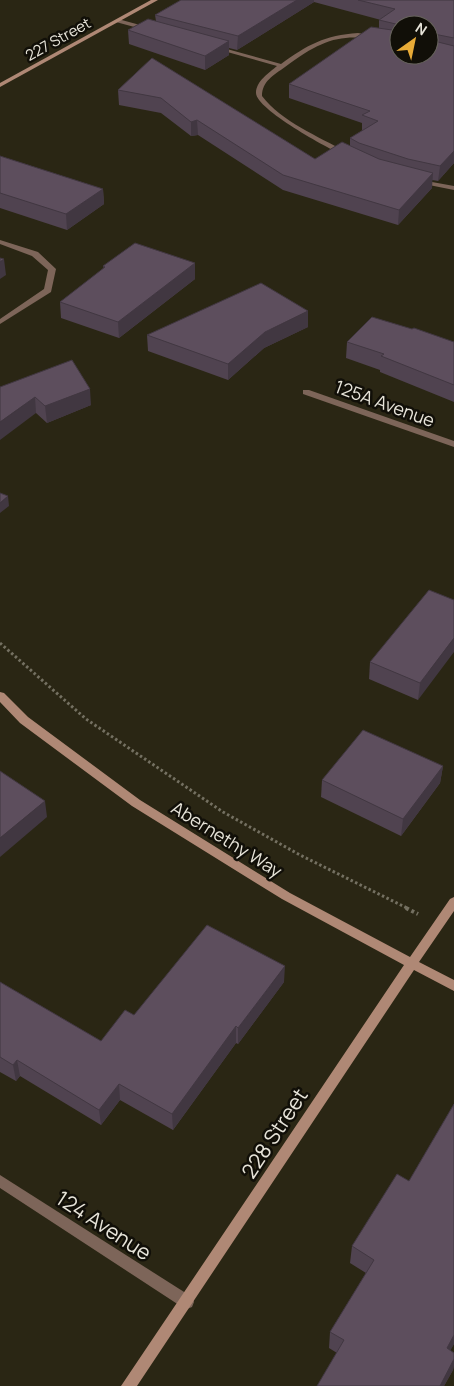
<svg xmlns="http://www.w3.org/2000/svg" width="454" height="1386" viewBox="0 0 454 1386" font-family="Manrope,sans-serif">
	<rect width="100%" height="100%" fill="#2a2614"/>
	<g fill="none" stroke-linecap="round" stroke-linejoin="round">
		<polyline stroke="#747061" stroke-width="3" stroke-dasharray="2.5 2.5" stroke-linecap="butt" points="0,643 86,719 223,812 300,855 409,909"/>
		<polyline stroke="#747061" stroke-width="4" stroke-dasharray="3 3" stroke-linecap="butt" points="406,908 418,914"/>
		<g fill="#7d6559" fill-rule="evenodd">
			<polygon points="118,19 151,28 152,29 149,31 116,22 115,21"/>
			<path d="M 358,33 L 399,40 L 399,44 C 346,32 328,35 285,67 C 274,75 262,81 262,96 C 282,122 318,136 346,152 L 347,153 L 344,155 C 328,149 256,109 256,93 C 256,81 269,73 277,66 L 213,48 L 216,46 L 281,64 C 307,45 325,35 358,33 Z"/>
			<polygon points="421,180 454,186 454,190 419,183 418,182"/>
			<polygon points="0,240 38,252 56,269 51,292 0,324 0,319 44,289 48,270 32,256 0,244"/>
			<polygon points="303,390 309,390 454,441 454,447 303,394"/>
			<polygon points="0,1175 192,1297 194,1302 192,1307 187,1309 182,1307 0,1188"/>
		</g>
		<g fill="#af8875" fill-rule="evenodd">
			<polygon points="151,0 158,0 0,87 0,83"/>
			<polygon points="0,692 4,693 28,717 140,800 290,893 410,957 450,899 454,897 454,911 419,962 454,980 454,991 414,970 137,1386 121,1386 404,965 282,899 132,806 20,723 0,702"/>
		</g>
	</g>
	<g fill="#504350" fill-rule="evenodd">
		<path d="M 181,0 L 454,0 L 454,163 L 438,181 L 432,180 L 432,188 L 398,225 L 283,190 L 198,135 L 191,136 L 161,113 L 119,105 L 118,90 L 152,58 L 315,159 L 350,146 L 350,138 L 363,130 L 362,130 L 362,123 L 289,98 L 289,84 L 379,28 L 379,20 L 381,20 L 314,2 L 237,50 L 229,48 L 229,55 L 205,70 L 129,44 L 128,30 L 156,21 L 155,15 ZM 399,25 L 429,25 L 399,55 Z"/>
		<polygon points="0,156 103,189 104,204 67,230 0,208"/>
		<polygon points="195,263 195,279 119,338 61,318 60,302 104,269 103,266"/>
		<polygon points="308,327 264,348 228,380 148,351 147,335"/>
		<polygon points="347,342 454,342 454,402 380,372 380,370 346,358"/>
		<polygon points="0,387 91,405 47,423 36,413"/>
		<polygon points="454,600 418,700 369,679 370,662"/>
		<polygon points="443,766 440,783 401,836 321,797 322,780"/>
		<polygon points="0,982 101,1041 134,1015 284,982 238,1044 236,1043 173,1130 120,1100 101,1125 20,1076 16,1081 0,1072"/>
		<polygon points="454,1104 454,1344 450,1350 454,1353 454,1365 453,1370 444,1386 317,1386 337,1353 329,1348 330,1332 366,1273 350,1263 352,1246 409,1181"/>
	</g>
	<g fill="#413741">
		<polygon points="297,0 314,0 314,2 237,50 238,36"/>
		<polygon points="229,41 229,55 205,70 205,56"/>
		<polygon points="197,120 198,135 191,136 191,122"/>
		<polygon points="454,151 454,163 438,181 440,166"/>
		<polygon points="433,173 432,188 398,225 399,210"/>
		<polygon points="103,189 104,204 67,230 66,214"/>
		<polygon points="4,259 6,275 0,279 0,262"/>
		<polygon points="195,263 195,279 119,338 118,322"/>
		<polygon points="308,311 308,327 264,348 228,380 228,364 265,332"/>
		<polygon points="90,389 91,405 47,423 45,406"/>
		<polygon points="35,397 36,413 0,440 0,422"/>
		<polygon points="8,496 9,506 0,513 0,503"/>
		<polygon points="454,638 454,652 418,700 420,683"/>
		<polygon points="443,766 440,783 401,836 403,819"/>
		<polygon points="45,801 47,817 0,857 0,838"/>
		<polygon points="285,966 284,982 238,1044 238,1028"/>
		<polygon points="236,1026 236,1043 173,1130 172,1114"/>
		<polygon points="17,1060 20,1076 16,1081 13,1065"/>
		<polygon points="119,1084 120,1100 101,1125 99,1110"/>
		<polygon points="454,1335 454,1344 443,1364 447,1348"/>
		<polygon points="454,1359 454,1365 453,1370 444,1386 440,1386"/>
	</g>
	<g fill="#5d4e5d" stroke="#413741">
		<polygon points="181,0 297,0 238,36 155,15"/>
		<polygon points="358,0 454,0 454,38 429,33 430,40 454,46 454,151 440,166 408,159 359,143 350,138 378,121 362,115 370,111 289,84 371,27 399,31 399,55 429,55 429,25 400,25 379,20 395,9"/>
		<polygon points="148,19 229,41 205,56 128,30"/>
		<polygon points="152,58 315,159 342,142 379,159 433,173 399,210 283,175 197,120 191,122 161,98 118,90"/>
		<polygon points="0,156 103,189 66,214 0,193"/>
		<polygon points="135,243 195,263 118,322 60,302 105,267 103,266"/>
		<polygon points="0,258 4,259 0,262"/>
		<polygon points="261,283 308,311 265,332 228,364 147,335"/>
		<polygon points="372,317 412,329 414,328 454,342 454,385 381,356 384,354 347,342"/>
		<polygon points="72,360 90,389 45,406 35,397 0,422 0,387"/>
		<polygon points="0,493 8,496 0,503"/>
		<polygon points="429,590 454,600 454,638 420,683 370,662"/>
		<polygon points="363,730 443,766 403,819 322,780"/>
		<polygon points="0,771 45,801 0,838"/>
		<polygon points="207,925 285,966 238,1028 236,1026 172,1114 119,1084 99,1110 17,1060 13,1065 0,1057 0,982 101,1041 125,1010 134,1015"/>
		<polygon points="454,1104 454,1335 447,1348 454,1353 454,1359 440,1386 317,1386 344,1340 330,1332 374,1260 352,1246 397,1174 409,1181"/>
	</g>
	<g text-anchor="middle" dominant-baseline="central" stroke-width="5" stroke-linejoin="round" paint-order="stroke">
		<g font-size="15" fill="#e7e4d9" stroke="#110f08">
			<text transform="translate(58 39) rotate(-29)">227 Street</text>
		</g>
		<g font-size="18" fill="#e7e4d9" stroke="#110f08">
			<text transform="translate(385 403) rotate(20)">125A Avenue</text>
			<text transform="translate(227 839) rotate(32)">Abernethy Way</text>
		</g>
		<g font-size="21" fill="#e7e4d9" stroke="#110f08">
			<text transform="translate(274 1133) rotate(-57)">228 Street</text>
			<text transform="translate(104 1225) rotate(33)">124 Avenue</text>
		</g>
	</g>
	<g transform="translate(414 40) rotate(33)"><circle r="24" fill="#110f08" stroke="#67645c"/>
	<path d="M0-4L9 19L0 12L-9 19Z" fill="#e8ab37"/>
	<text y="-8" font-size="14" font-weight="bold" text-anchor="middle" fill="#e7e4d9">N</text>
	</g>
</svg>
